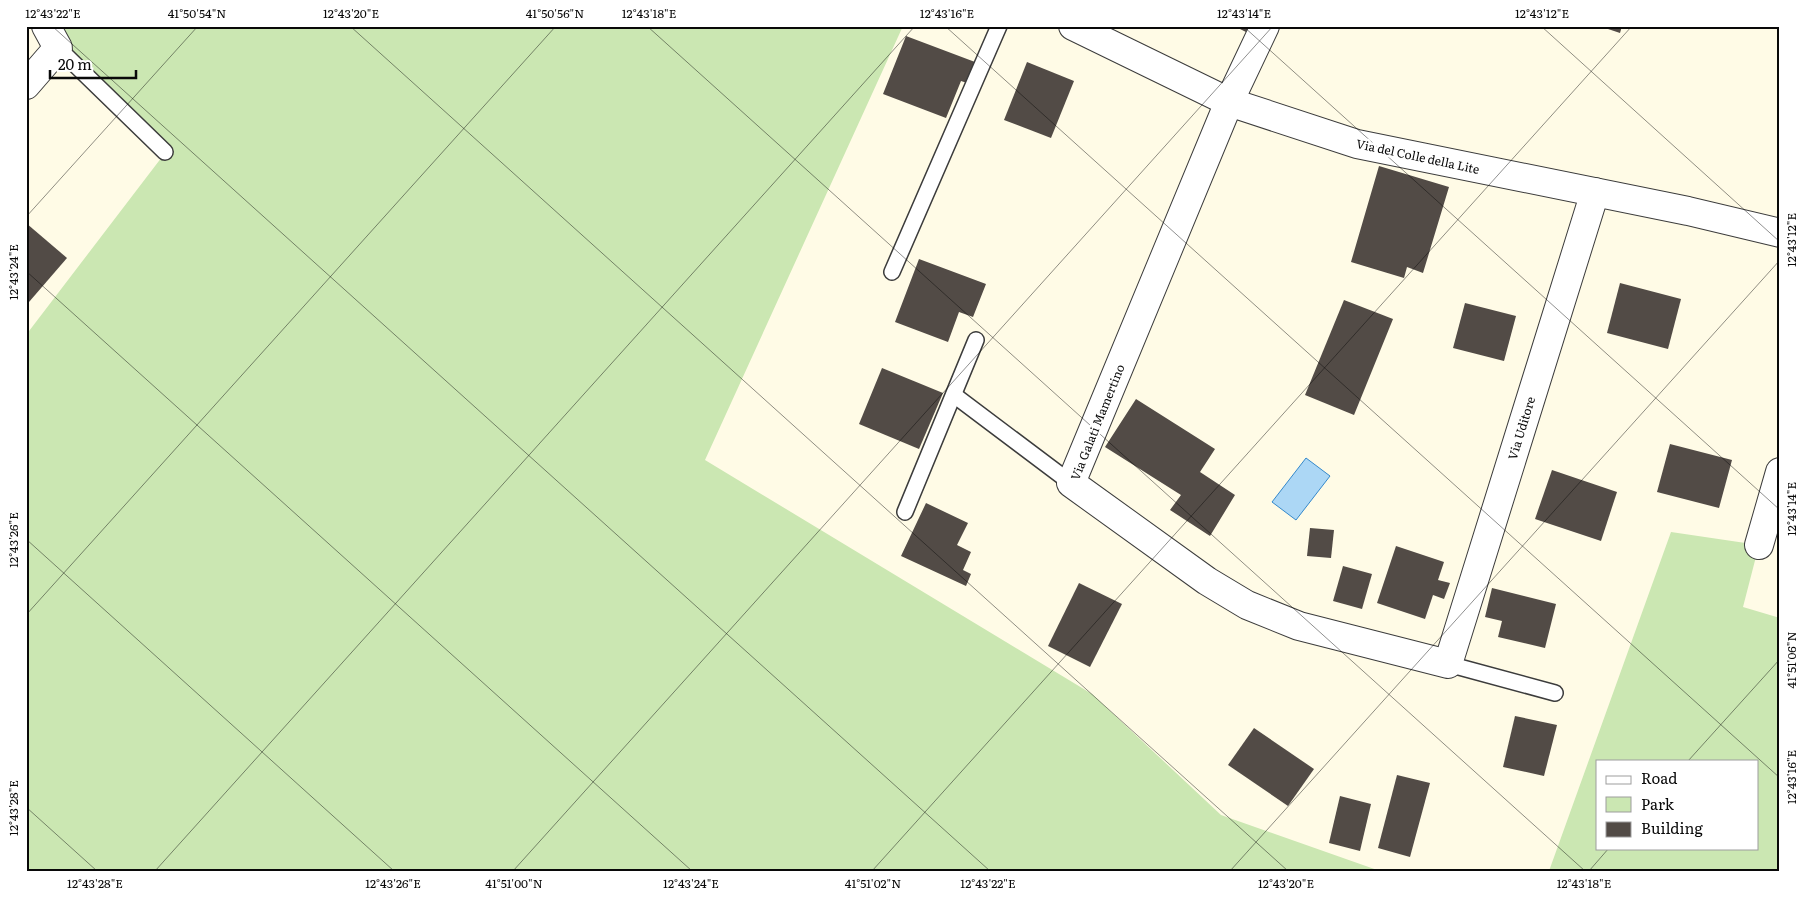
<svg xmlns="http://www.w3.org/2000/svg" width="1806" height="897" viewBox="0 0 1806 897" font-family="Literata,serif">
	<rect width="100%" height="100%" fill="#fffbe6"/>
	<g fill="#cbe7b2" fill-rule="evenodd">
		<polygon points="46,26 903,26 705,460 1092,694 1221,815 1380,871 26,871 26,335 165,153"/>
		<path d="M 1671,532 L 1759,545 L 1743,607 L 1780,618 L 1780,871 L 1549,871 ZM 1597,761 L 1757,761 L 1757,848 L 1597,848 Z"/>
	</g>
	<polygon fill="#acd7f5" stroke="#3488cb" points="1306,458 1330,476 1296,520 1272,502"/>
	<g fill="#524b46">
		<polygon points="1234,26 1248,26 1246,32"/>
		<polygon points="1599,26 1622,26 1620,33"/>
		<polygon points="906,36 975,62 967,83 961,81 946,118 883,94"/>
		<polygon points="1027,62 1074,81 1051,138 1004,120"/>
		<polygon points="1379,166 1449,187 1423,273 1407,267 1404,278 1351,262"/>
		<polygon points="26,223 67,258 29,302 26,299"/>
		<polygon points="919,259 986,284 973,317 959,312 948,342 895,322"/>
		<polygon points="1620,283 1681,299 1668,349 1607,333"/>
		<polygon points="1344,300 1393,319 1354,415 1305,395"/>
		<polygon points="1465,303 1516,316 1504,361 1453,348"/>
		<polygon points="882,368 943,393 919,449 859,424"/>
		<polygon points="1136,399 1215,449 1200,472 1235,495 1210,536 1170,510 1181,495 1105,447"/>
		<polygon points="1670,444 1732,460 1719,508 1657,492"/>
		<polygon points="1552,470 1617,492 1601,541 1535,519"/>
		<polygon points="926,503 968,523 957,545 971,552 963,570 971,574 966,586 901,556"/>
		<polygon points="1310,528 1334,530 1331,558 1307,556"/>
		<polygon points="1396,546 1444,562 1438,580 1450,583 1444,599 1433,595 1425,619 1377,603"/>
		<polygon points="1343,566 1372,574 1362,609 1333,601"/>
		<polygon points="1079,583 1122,604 1090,667 1048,646"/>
		<polygon points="1492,588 1556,604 1545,648 1498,637 1502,621 1485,617"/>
		<polygon points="1515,716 1557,725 1544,776 1503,767"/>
		<polygon points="1254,728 1314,769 1288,806 1228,765"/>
		<polygon points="1397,775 1430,783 1410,857 1378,848"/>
		<polygon points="1340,796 1371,804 1360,851 1329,843"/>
	</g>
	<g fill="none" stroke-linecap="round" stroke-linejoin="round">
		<g stroke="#3c3c3c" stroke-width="18">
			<g id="lane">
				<polyline points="58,48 165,152"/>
				<polyline points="892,272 999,26"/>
				<polyline points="954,395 1071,483"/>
				<polyline points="905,512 976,340"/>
				<polyline points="1448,664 1555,693"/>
			</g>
		</g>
		<g stroke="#3c3c3c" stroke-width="30">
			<g id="street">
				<polyline points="1073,26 1229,102 1357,144 1688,211 1780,233"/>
				<polyline points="1265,26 1229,102 1071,483 1207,581 1247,605 1299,626 1448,664 1595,192"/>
				<polyline points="26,85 58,48 46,26"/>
				<polyline points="1759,545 1780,472"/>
			</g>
		</g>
		<use href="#lane" stroke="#fff" stroke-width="15"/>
		<use href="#street" stroke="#fff" stroke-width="28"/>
	</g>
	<path fill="none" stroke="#090909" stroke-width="1" stroke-opacity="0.45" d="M 52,26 L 990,871M 350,26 L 1288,871M 647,26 L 1585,871M 945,26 L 1780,778M 1243,26 L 1780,510M 1541,26 L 1780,242M 26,217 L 198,26M 26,271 L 692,871M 26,539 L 394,871M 26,615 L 556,26M 1688,761 L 1780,659M 26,807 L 97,871M 155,871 L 915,26M 513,871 L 1273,26M 872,871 L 1632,26M 1230,871 L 1780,260M 1589,871 L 1609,848"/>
	<g text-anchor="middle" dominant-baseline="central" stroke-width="5" stroke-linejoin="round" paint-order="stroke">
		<g font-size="12" fill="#090909" stroke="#fff">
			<text transform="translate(1418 156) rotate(12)">Via del Colle della Lite</text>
			<text transform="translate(1097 422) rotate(-68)">Via Galati Mamertino</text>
			<text transform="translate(1521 428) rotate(-73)">Via Uditore</text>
		</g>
	</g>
	<rect width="1806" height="897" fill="none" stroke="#ffffff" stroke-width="55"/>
	<rect x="1596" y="760" width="162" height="90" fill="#ffffff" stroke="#9d9d9d"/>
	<rect x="1606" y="776" width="25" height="8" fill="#ffffff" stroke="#9d9d9d"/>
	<text x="1641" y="784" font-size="15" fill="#090909">Road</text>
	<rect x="1606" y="797" width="25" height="15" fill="#cbe7b2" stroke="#9d9d9d"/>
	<text x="1641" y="810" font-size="15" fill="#090909">Park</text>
	<rect x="1606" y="822" width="25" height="15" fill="#524b46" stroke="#9d9d9d"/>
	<text x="1641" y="834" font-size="15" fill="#090909">Building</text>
	<path d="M50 70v8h86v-8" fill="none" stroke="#090909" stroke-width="2.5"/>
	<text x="58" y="70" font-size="15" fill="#090909" stroke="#ffffff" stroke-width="4" paint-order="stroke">20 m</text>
	<rect x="28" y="28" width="1750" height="842" fill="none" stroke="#090909" stroke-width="2"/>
	<g font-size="12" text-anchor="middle" fill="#090909">
		<text x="53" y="18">12°43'22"E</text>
		<text x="197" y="18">41°50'54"N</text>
		<text x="351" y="18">12°43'20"E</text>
		<text x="555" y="18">41°50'56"N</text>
		<text x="649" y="18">12°43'18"E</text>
		<text x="947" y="18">12°43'16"E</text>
		<text x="1244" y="18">12°43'14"E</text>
		<text x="1542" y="18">12°43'12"E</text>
		<text transform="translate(1792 240) rotate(-90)" y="4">12°43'12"E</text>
		<text transform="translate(14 272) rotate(-90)" y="4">12°43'24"E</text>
		<text transform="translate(1792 509) rotate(-90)" y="4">12°43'14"E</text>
		<text transform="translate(14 540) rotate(-90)" y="4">12°43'26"E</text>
		<text transform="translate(1792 660) rotate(-90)" y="4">41°51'06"N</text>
		<text transform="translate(1792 777) rotate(-90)" y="4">12°43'16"E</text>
		<text transform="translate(14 808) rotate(-90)" y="4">12°43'28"E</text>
		<text x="95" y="888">12°43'28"E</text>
		<text x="393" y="888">12°43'26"E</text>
		<text x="514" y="888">41°51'00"N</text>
		<text x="691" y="888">12°43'24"E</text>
		<text x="873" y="888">41°51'02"N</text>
		<text x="988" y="888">12°43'22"E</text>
		<text x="1286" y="888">12°43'20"E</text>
		<text x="1584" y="888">12°43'18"E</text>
	</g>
</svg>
